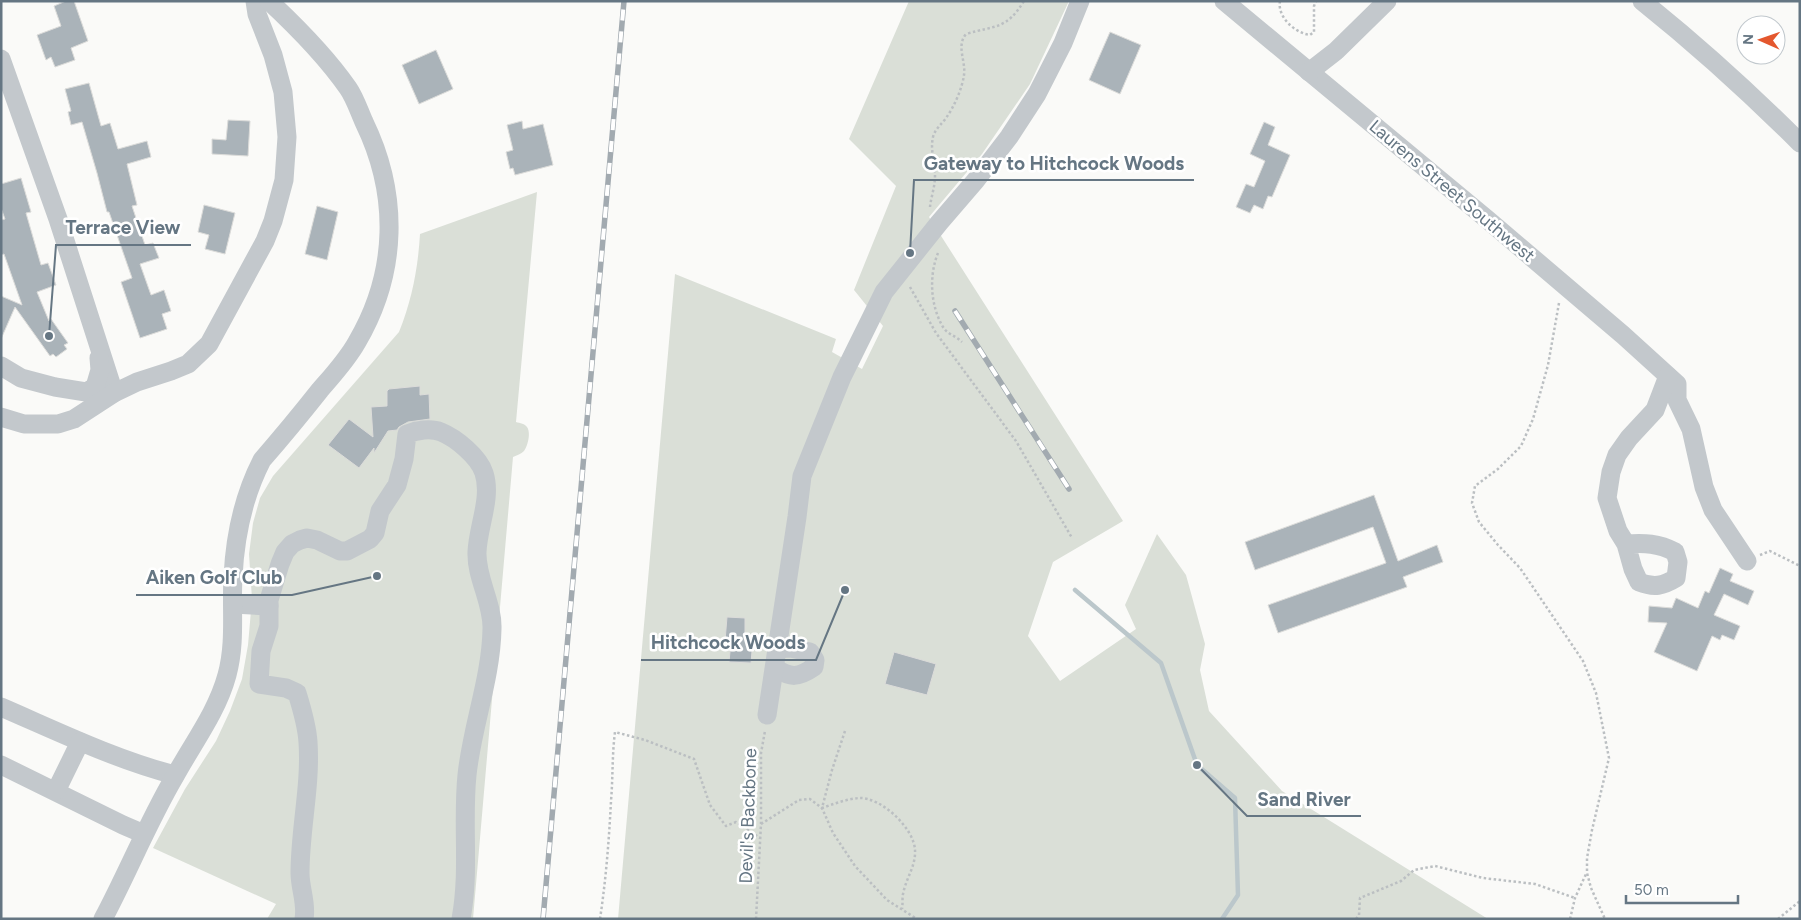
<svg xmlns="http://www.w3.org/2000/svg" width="1801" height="920" viewBox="0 0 1801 920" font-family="Figtree,sans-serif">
	<rect width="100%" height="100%" fill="#fafaf8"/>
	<g fill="#dadfd7">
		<polygon points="909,1 1069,1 1030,84 982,154 929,217 1123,521 1053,562 1028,636 1060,681 1136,629 1125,605 1157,534 1186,575 1205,644 1200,670 1209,711 1282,791 1488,919 618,919 675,274 836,339 832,352 862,369 883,326 854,290 896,186 849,139"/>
		<path d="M 537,192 L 516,422 C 520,423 525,424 527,427 C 531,432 528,446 524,451 C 521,454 517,455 513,457 L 473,919 L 267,919 L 276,904 L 153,848 L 185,789 L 216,741 L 230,711 L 242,679 L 248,645 L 252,599 L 249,554 L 253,523 L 260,498 L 273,476 L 399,332 C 412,300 418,268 420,234 Z"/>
	</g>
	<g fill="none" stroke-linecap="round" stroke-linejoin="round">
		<polyline stroke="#bbc7cb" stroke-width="4.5" points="1075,590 1161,663 1197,765 1235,798 1238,895 1222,919"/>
	</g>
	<g fill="#aab3b9" stroke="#dcdcda">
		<polygon points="66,1 74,1 88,41 71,48 75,60 55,67 51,57 46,60 37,35 61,26 54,6"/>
		<polygon points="1110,32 1141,45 1120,94 1089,80"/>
		<polygon points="436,50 453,89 419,104 402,65"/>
		<polygon points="89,83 101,126 110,123 118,149 147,141 151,157 127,164 137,205 132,206 145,245 153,243 159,258 140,264 151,295 164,290 171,311 162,314 167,329 140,338 121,282 132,278 109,212 107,212 97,173 82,122 71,125 68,112 71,111 65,89"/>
		<polygon points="228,120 250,121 248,156 212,154 212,139 226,140"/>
		<polygon points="522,121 523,129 543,124 553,165 515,175 513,168 510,169 506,152 513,150 507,125"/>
		<polygon points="1264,122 1275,127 1268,145 1290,155 1272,197 1268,196 1263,209 1254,205 1250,213 1236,207 1246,184 1254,187 1265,161 1250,154"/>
		<polygon points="21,178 31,212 26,213 41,265 48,263 56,285 37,292 49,321 51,319 68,343 64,345 67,349 56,357 53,354 50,356 15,307 1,339 1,296 22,305 4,254 1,255 1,220 5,219 1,208 1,184"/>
		<polygon points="204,205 235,213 225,254 205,249 209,235 198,232"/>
		<polygon points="317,206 338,212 327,260 305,254"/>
		<polygon points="420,386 420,395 429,394 430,419 408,422 399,427 397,430 388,431 374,453 374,448 359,468 328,445 349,419 373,437 371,407 387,406 387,391 389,389"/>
		<polygon points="1374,495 1398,561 1437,545 1443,562 1403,577 1407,587 1278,633 1268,605 1386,563 1373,527 1255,570 1245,542"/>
		<polygon points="1720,568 1733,574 1730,581 1754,591 1748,605 1724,594 1714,615 1740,626 1734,640 1722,635 1720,640 1712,636 1697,671 1654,652 1667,623 1648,622 1649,606 1672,608 1676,598 1698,608 1705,591 1709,593"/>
		<polygon points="727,617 745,618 745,639 753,639 751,663 729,662 731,641 725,641"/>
		<polygon points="894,652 936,664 927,695 885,684"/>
	</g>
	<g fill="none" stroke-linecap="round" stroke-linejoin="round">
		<g stroke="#bbbfc2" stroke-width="2.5" stroke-dasharray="2.5 2.5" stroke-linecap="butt">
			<path d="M 1280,1 C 1277,17 1295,33 1310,35 L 1314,32 L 1314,6 L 1316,1"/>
			<path d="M 930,207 C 931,197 935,187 935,176 C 935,163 930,150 933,137 C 935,129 941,125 946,118 C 954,107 962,89 964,75 C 966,61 956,46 966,34 C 996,25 1006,30 1024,1"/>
			<path d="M 938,253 C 929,275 930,305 943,327 C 947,334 956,336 962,342"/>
			<polyline points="910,287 936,333 1016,441 1072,538"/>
			<polyline points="1559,303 1548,365 1533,419 1521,446 1498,469 1475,486 1472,503 1479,522 1498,545 1520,568 1537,593 1583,661 1596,693 1609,758 1592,830 1587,858 1587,873 1591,888 1605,919"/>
			<polyline points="1760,555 1770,551 1800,566"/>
			<path d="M 845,731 L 832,770 L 822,808 C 833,804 847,799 859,798 C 881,797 914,828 915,850 C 916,866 906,878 903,894 C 902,899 903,904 902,909"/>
			<polyline points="761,824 799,800 810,799 822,808 833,833 855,866 887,900 917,919"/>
			<path d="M 600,919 C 606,879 609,840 611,801 C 613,777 612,755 615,732 L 645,740 L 694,759 L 710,805 L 726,826 L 736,822 L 760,838"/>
			<polyline points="756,919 761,824 761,753 765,731"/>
			<polyline points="1356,919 1359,915 1360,898 1401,881 1414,870 1435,866 1483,878 1535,884 1575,898"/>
			<polyline points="1570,919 1575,898 1586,874"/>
			<polyline points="1778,919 1800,901"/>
		</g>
		<g stroke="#c3c8cc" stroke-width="19">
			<polyline points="1224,1 1488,220 1623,335 1677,384 1677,400 1691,429 1704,487 1713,510 1747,561"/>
			<path d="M 1642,1 C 1697,45 1750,93 1800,143"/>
			<polyline points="1,59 58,219 114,393"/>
			<polyline points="1309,72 1336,51 1387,1"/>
			<polyline points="1,366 21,378 55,387 86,392 95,387 100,370 99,358"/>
			<polyline points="1,417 24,424 58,424 74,419 114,393 137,382 171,371 188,364 209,344 265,241 273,221 284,180 287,137 283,92 273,55 257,14 255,1"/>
			<path d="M 1626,544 C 1645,543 1658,543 1675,552 L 1678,562 L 1676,578 C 1663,586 1654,588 1639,582 L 1633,569 L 1626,544 L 1618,531 L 1607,498 L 1611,472 L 1617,455 L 1629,438 L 1655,410 L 1668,376"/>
			<polyline points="233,604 269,606"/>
			<path d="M 775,668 C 791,678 798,678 814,667 L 815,660 L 810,652 L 790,648 L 777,649"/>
			<path d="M 1,707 C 59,732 114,759 175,775"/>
			<polyline points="767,715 797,517 802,476 842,377 884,292 939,223 976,180 1009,137 1037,94 1063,43 1080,1"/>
			<polyline points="1,765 123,825 144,834"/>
			<polyline points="56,791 80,742"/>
			<path d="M 103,919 C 128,872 148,822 175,776 C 193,743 217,712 227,675 C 236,642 231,610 233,577 C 235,535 243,497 262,460 C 282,437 301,414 320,390 C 333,375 347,360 357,342 C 398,272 399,194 364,122 C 359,111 355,98 348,88 C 325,55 298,28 269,1"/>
			<path d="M 304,919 C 307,903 300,889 300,873 C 300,829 311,786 308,742 C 307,726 302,709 297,693 L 286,688 L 259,684 L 261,651 L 269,626 L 269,600 L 280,564 L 285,552 L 292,544 L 300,540 L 307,538 L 317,540 L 340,551 L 347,551 L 370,539 L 375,533 L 380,511 L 397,485 L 404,459 L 407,434 C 417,430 431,428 441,432 C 456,438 479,457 484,473 C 492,498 478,526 477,552 C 476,578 493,603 492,629 C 491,679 472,726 467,775 C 462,823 470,871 461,919"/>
		</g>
		<g stroke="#a2aab0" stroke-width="5.5">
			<g id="rail">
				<polyline points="955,311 1069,489"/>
				<polyline points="543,919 624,1"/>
			</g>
		</g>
		<use href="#rail" stroke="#fff" stroke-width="4" stroke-dasharray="11" stroke-linecap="butt"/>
	</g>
	<g text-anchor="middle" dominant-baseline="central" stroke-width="5" stroke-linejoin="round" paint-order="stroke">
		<g font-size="18" fill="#657683" stroke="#fff">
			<text transform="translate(1452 191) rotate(40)">Laurens Street Southwest</text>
			<text transform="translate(748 816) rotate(-88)">Devil's Backbone</text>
		</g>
	</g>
	<path fill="none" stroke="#657683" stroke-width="2" d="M910 253L914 180H1194M49 336L56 245H191M377 576L292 595H136M845 590L816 660H641M1197 765L1247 816H1361"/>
	<g fill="#657683" stroke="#fff" stroke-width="2">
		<circle cx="910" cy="253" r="5"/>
		<circle cx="49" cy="336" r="5"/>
		<circle cx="377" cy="576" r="5"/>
		<circle cx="845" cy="590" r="5"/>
		<circle cx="1197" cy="765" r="5"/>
	</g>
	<g font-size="19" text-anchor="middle" font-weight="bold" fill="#657683" stroke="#fff" stroke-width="5" stroke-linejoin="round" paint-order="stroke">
		<text x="1054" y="170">Gateway to Hitchcock Woods</text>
		<text x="123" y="234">Terrace View</text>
		<text x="214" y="584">Aiken Golf Club</text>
		<text x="728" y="649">Hitchcock Woods</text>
		<text x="1304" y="806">Sand River</text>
	</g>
	<rect width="1801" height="920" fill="none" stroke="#657683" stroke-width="5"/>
	<g transform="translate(1761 40) rotate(272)"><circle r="24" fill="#ffffff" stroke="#c1c8cd"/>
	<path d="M0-4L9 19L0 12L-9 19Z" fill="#e4572e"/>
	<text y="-8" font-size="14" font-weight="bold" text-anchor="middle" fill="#657683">N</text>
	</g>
	<path d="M1626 895v8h112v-8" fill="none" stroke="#657683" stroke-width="2.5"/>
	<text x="1634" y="895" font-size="15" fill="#657683" stroke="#ffffff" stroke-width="4" paint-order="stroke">50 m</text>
</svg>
